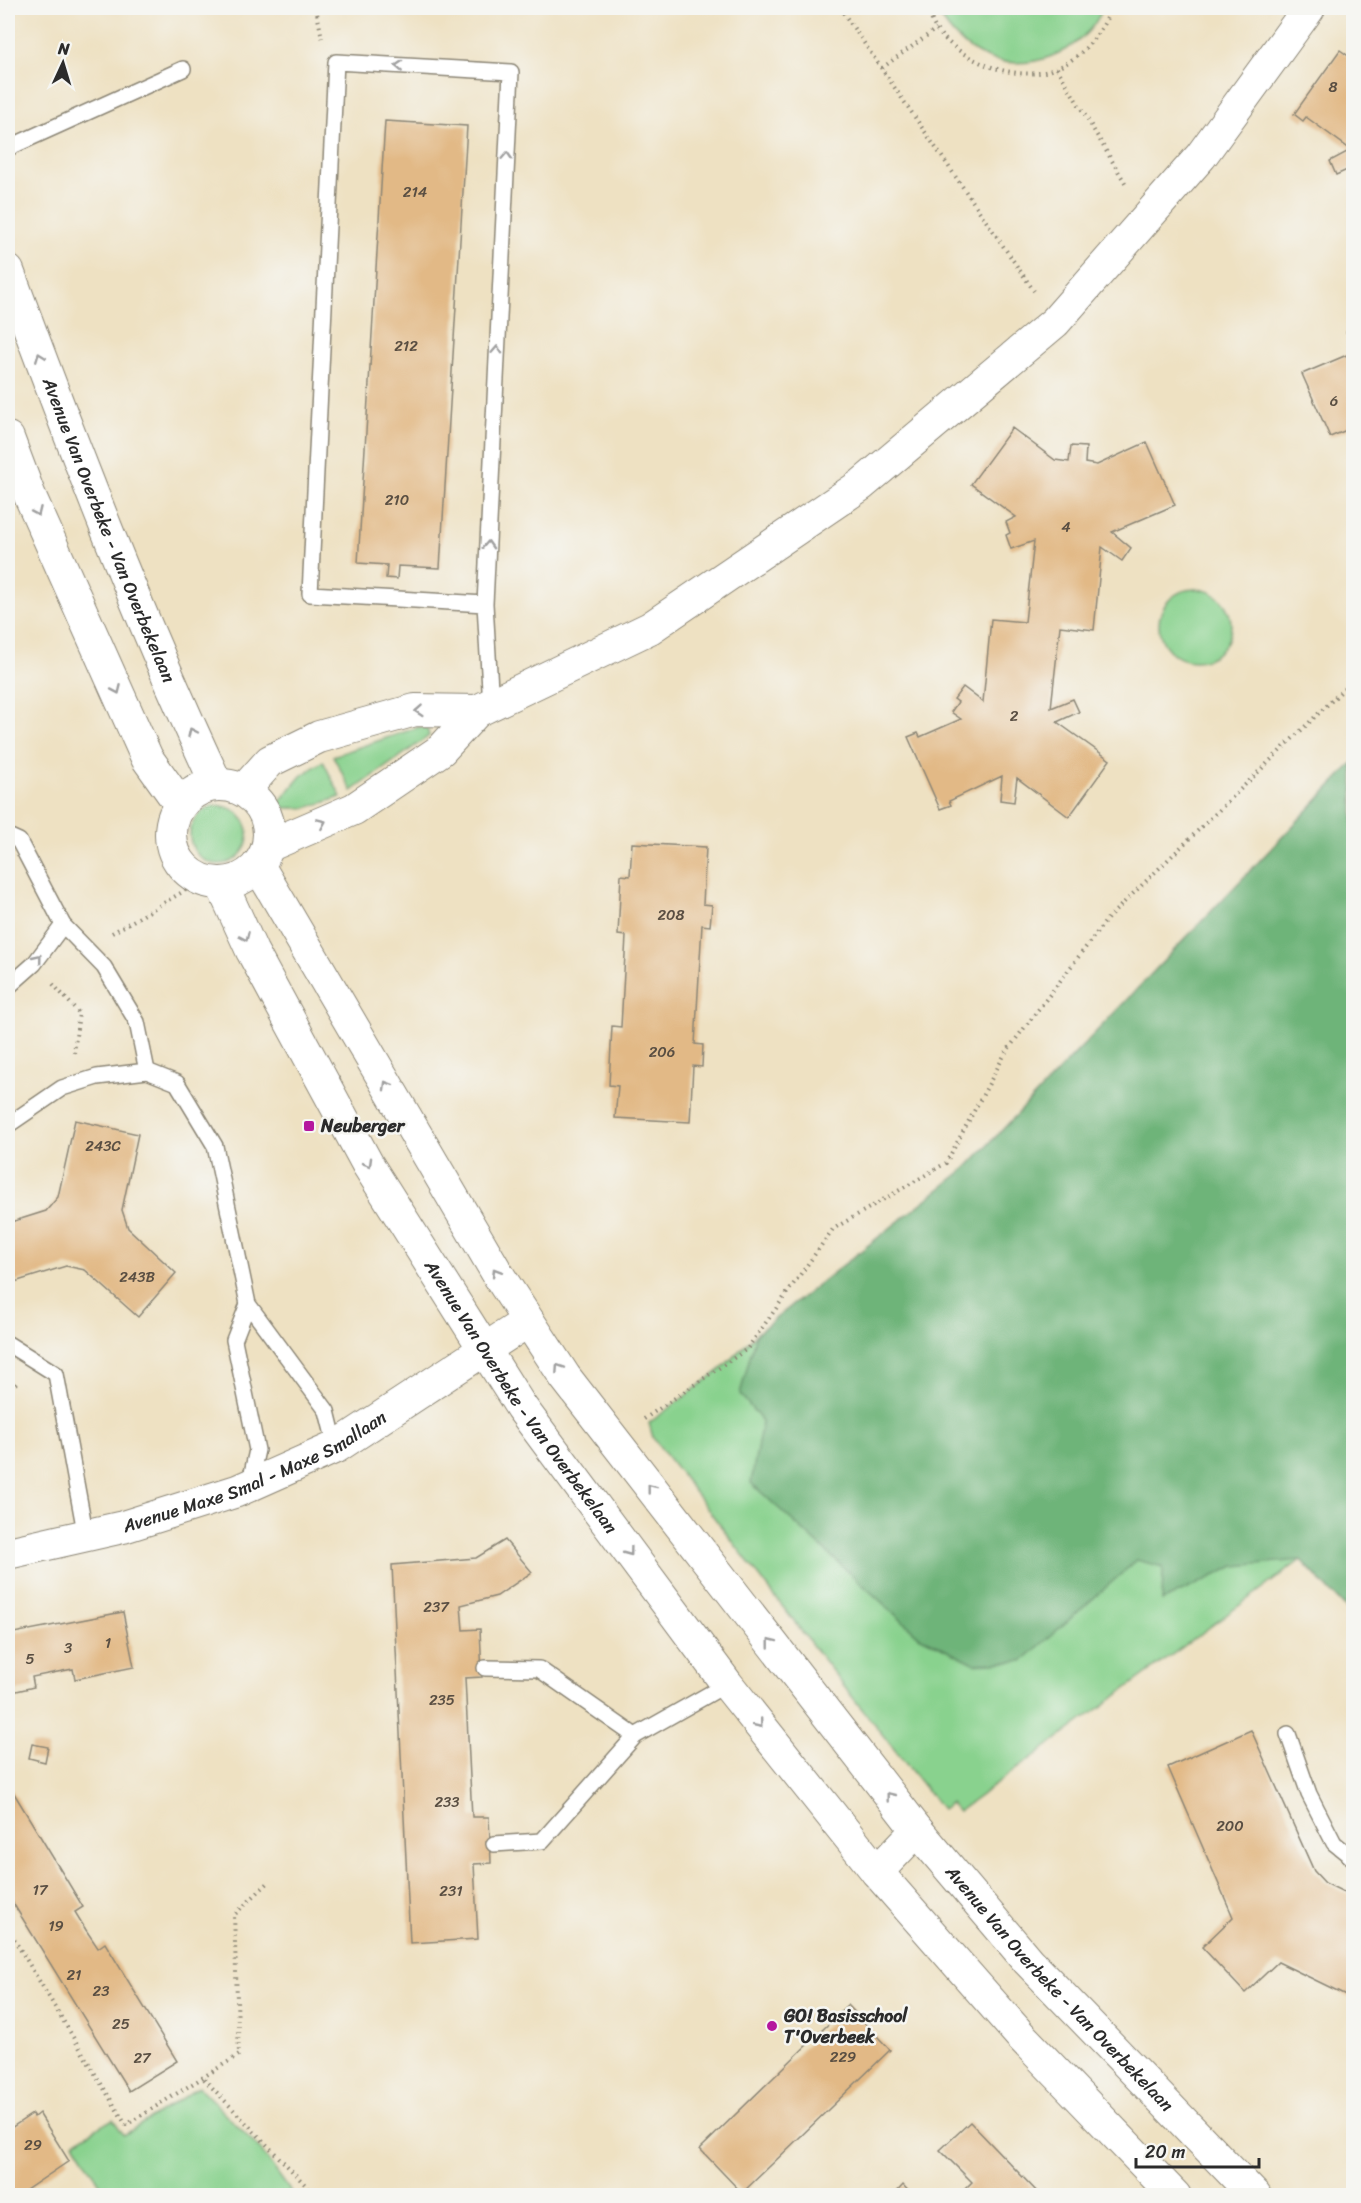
<svg xmlns="http://www.w3.org/2000/svg" width="1361" height="2203" viewBox="0 0 1361 2203" font-family="Sriracha,sans-serif">
	<rect width="100%" height="100%" fill="#f6f6f2"/>
	<filter id="ink" filterUnits="userSpaceOnUse"><feTurbulence type="fractalNoise" baseFrequency=".0167" numOctaves="2"/><feDisplacementMap in="SourceGraphic" scale="12" xChannelSelector="R" yChannelSelector="G"/><feConvolveMatrix kernelMatrix="1 2 1 2 8 2 1 2 1" color-interpolation-filters="sRGB"/></filter>
	<filter id="wash" filterUnits="userSpaceOnUse"><feTurbulence type="fractalNoise" baseFrequency=".008" numOctaves="4" result="noise"/><feDisplacementMap in="SourceGraphic" scale="24" xChannelSelector="R" yChannelSelector="G"/><feGaussianBlur stdDeviation="1.35" result="paint"/><feColorMatrix in="noise" values="0 0 0 0 0 0 0 0 0 0 0 0 0 0 0 0 0 1.4 0 .05"/><feComposite in="paint" operator="in"/></filter>
	<g filter="url(#wash)">
		<rect width="100%" height="100%" fill="#eee1c2"/>
		<g fill="#89d28e" stroke="#5a7e5c" stroke-width="1.5">
			<path d="M 935,8 L 1103,8 C 1085,53 1023,77 979,54 C 958,43 946,27 935,8 Z"/>
			<circle cx="1195" cy="625" r="36"/>
			<polygon points="419,727 427,728 429,736 352,791 333,756"/>
			<polygon points="323,761 341,797 306,808 274,808 301,776"/>
			<polygon points="1353,763 1353,1615 1301,1560 958,1812 950,1803 942,1809 846,1689 653,1438 649,1423 720,1370 756,1334 966,1168"/>
			<circle cx="219" cy="835" r="29"/>
			<polygon points="199,2087 261,2150 293,2195 107,2195 74,2142 113,2119 124,2135"/>
		</g>
		<polygon fill="#6eb479" stroke="#4c7052" stroke-width="1.5" points="1353,763 1353,1615 1301,1560 1235,1566 1162,1601 1163,1567 1137,1560 1022,1661 976,1664 919,1636 751,1483 762,1421 740,1394 756,1334 966,1168"/>
		<g id="blocks">
			<g fill="#e2b986">
				<polygon points="1340,50 1354,60 1354,167 1336,175 1330,161 1351,150 1306,117 1303,121 1294,114"/>
				<polygon points="385,121 467,126 440,568 398,566 397,579 386,578 387,565 358,563"/>
				<polygon points="1352,227 1354,227 1354,248 1350,248"/>
				<polygon points="1354,322 1354,337 1346,332"/>
				<polygon points="1354,352 1354,427 1330,437 1302,374"/>
				<polygon points="1012,428 1055,460 1069,462 1071,446 1086,447 1085,463 1097,465 1147,442 1175,505 1112,532 1131,548 1122,561 1102,547 1094,630 1060,626 1051,708 1073,699 1079,712 1057,722 1110,760 1069,817 1017,778 1014,802 1000,800 1002,776 949,801 951,805 940,809 908,737 918,733 920,737 961,719 951,712 958,702 954,699 963,687 983,702 991,619 1025,622 1034,541 1011,549 1006,535 1010,533 1006,522 1016,517 971,484"/>
				<polygon points="632,843 706,847 703,904 712,905 710,926 702,925 695,1044 703,1045 702,1067 693,1066 690,1122 615,1118 618,1086 609,1085 612,1026 621,1027 626,936 618,935 621,875 630,876"/>
				<polygon points="75,1120 138,1134 122,1210 128,1228 176,1273 138,1317 85,1270 66,1266 8,1284 8,1223 46,1211 58,1197"/>
				<polygon points="505,1540 532,1572 497,1596 461,1605 463,1630 480,1629 482,1677 465,1678 472,1817 489,1817 491,1863 474,1864 478,1939 410,1943 392,1565 476,1558"/>
				<polygon points="123,1612 134,1667 75,1679 73,1669 32,1677 34,1687 8,1693 8,1634"/>
				<polygon points="1251,1730 1314,1871 1325,1883 1354,1897 1354,1999 1278,1962 1245,1993 1202,1947 1233,1917 1168,1767"/>
				<polygon points="32,1744 48,1747 45,1762 29,1758"/>
				<polygon points="12,1790 83,1907 75,1912 86,1930 98,1948 105,1943 177,2061 129,2091 8,1895 8,1793"/>
				<polygon points="848,2005 890,2050 742,2193 700,2149"/>
				<polygon points="39,2113 69,2161 17,2196 8,2196 8,2130 32,2114 34,2117"/>
				<polygon points="970,2122 1041,2196 958,2196 972,2182 940,2150"/>
				<polygon points="903,2185 913,2196 893,2196"/>
			</g>
		</g>
	</g>
	<g filter="url(#ink)">
		<use href="#blocks" fill-opacity="0" stroke="#8c8676" stroke-width="1.5"/>
		<g fill="none" stroke-linecap="round" stroke-linejoin="round">
			<g stroke="#8c8676" stroke-width="18">
				<g id="lane">
					<polyline points="8,148 183,69"/>
					<polyline points="485,604 310,594 336,62 511,72 485,604 491,706"/>
					<polyline points="8,836 19,841 63,925 104,967 137,1022 147,1071"/>
					<polyline points="8,987 34,964 63,925"/>
					<polyline points="8,1125 62,1088 97,1077 147,1071 177,1083 215,1146 248,1304 327,1411 336,1447"/>
					<polyline points="8,1344 56,1374 86,1537"/>
					<polyline points="245,1482 252,1473 257,1450 234,1340 248,1304"/>
					<polyline points="485,1668 539,1669 635,1736"/>
					<polyline points="1288,1734 1309,1794 1334,1843 1354,1859"/>
					<polyline points="494,1844 542,1841 635,1736 727,1684"/>
				</g>
			</g>
			<g stroke="#8c8676" stroke-width="34">
				<g id="street">
					<path id="s1" d="M 8,271 C 72,444 138,617 217,785"/>
					<polyline points="8,438 29,494 147,758 180,804"/>
					<circle cx="220" cy="834" r="49"/>
					<polyline points="244,790 270,761 319,737 415,710 477,711 650,628 861,485 1055,322 1201,156 1309,8"/>
					<polyline points="268,846 354,809 441,750 477,711"/>
					<path id="s2" d="M 258,865 L 499,1276 L 565,1377 L 917,1830 L 1028,1961 L 1255,2196"/>
					<path id="s3" d="M 221,883 L 252,951 L 368,1165 L 521,1407 L 727,1684 L 877,1872 L 1020,2035 L 1175,2196"/>
					<path id="s4" d="M 8,1553 L 123,1527 L 237,1491 L 336,1447 L 528,1321"/>
					<polyline points="877,1872 917,1830"/>
				</g>
			</g>
			<g stroke="#8c8676" stroke-width="4" stroke-dasharray="1.5 4.5" stroke-linecap="butt">
				<polyline points="316,8 322,38"/>
				<polyline points="840,8 1034,291"/>
				<path d="M 928,8 C 930,14 932,23 936,29 C 960,61 1019,85 1057,68 C 1081,58 1103,32 1111,8"/>
				<polyline points="882,68 936,29"/>
				<polyline points="1057,68 1127,186"/>
				<polyline points="112,933 186,890"/>
				<polyline points="53,984 79,1013 74,1053"/>
				<polyline points="8,1394 16,1383"/>
				<polyline points="644,1419 747,1349 833,1229 946,1163 1006,1052 1108,918 1354,679"/>
				<polyline points="8,1929 126,2125 239,2055 234,1915 269,1882"/>
				<polyline points="204,2079 316,2196"/>
			</g>
			<use href="#lane" stroke="#fff" stroke-width="15"/>
			<use href="#street" stroke="#fff" stroke-width="32"/>
		</g>
		<defs><path id="oneway-chevron" d="M-2-3.5L2.5 0L-2 3.5" fill="none" stroke-width="1.6" stroke-linecap="round" stroke-linejoin="round" transform="scale(1.5)"/></defs>
		<g stroke="#a0a0a0">
			<use href="#oneway-chevron" transform="translate(399 66) rotate(-177)"/>
			<use href="#oneway-chevron" transform="translate(507 156) rotate(-87)"/>
			<use href="#oneway-chevron" transform="translate(497 350) rotate(-87)"/>
			<use href="#oneway-chevron" transform="translate(40 357) rotate(-111)"/>
			<use href="#oneway-chevron" transform="translate(37 512) rotate(66)"/>
			<use href="#oneway-chevron" transform="translate(488 545) rotate(-87)"/>
			<use href="#oneway-chevron" transform="translate(117 690) rotate(66)"/>
			<use href="#oneway-chevron" transform="translate(419 711) rotate(176)"/>
			<use href="#oneway-chevron" transform="translate(192 732) rotate(-115)"/>
			<use href="#oneway-chevron" transform="translate(322 823) rotate(-23)"/>
			<use href="#oneway-chevron" transform="translate(245 937) rotate(66)"/>
			<use href="#oneway-chevron" transform="translate(38 958) rotate(-51)"/>
			<use href="#oneway-chevron" transform="translate(387 1085) rotate(-120)"/>
			<use href="#oneway-chevron" transform="translate(368 1163) rotate(60)"/>
			<use href="#oneway-chevron" transform="translate(496 1272) rotate(-121)"/>
			<use href="#oneway-chevron" transform="translate(559 1368) rotate(-124)"/>
			<use href="#oneway-chevron" transform="translate(651 1488) rotate(-128)"/>
			<use href="#oneway-chevron" transform="translate(629 1552) rotate(53)"/>
			<use href="#oneway-chevron" transform="translate(771 1642) rotate(-128)"/>
			<use href="#oneway-chevron" transform="translate(759 1724) rotate(51)"/>
			<use href="#oneway-chevron" transform="translate(890 1796) rotate(-128)"/>
		</g>
	</g>
	<g fill="#b5179e" stroke="#f6f6f2" stroke-width="2">
		<rect x="303" y="1120" width="12" height="12" rx="3"/>
		<circle cx="772" cy="2026" r="6"/>
	</g>
	<g text-anchor="middle" dominant-baseline="central" stroke-width="5" stroke-linejoin="round" paint-order="stroke">
		<g font-size="15" fill="#594e42">
			<text x="1333" y="87">8</text>
			<text x="415" y="192">214</text>
			<text x="406" y="346">212</text>
			<text x="1334" y="401">6</text>
			<text x="397" y="500">210</text>
			<text x="1066" y="527">4</text>
			<text x="1014" y="716">2</text>
			<text x="671" y="915">208</text>
			<text x="662" y="1052">206</text>
			<text x="103" y="1146">243C</text>
			<text x="137" y="1277">243B</text>
			<text x="436" y="1607">237</text>
			<text x="108" y="1643">1</text>
			<text x="68" y="1648">3</text>
			<text x="30" y="1659">5</text>
			<text x="442" y="1700">235</text>
			<text x="447" y="1802">233</text>
			<text x="1230" y="1826">200</text>
			<text x="40" y="1890">17</text>
			<text x="451" y="1891">231</text>
			<text x="56" y="1926">19</text>
			<text x="74" y="1975">21</text>
			<text x="101" y="1991">23</text>
			<text x="121" y="2024">25</text>
			<text x="843" y="2057">229</text>
			<text x="142" y="2058">27</text>
			<text x="33" y="2145">29</text>
		</g>
		<g font-size="18" fill="#2b2b2b" stroke="#f6f6f2">
			<text stroke="none"><textPath href="#s1" startOffset="278">Avenue Van Overbeke - Van Overbekelaan</textPath></text>
			<text stroke="none"><textPath href="#s3" startOffset="596">Avenue Van Overbeke - Van Overbekelaan</textPath></text>
			<text stroke="none"><textPath href="#s4" startOffset="261">Avenue Maxe Smal - Maxe Smallaan</textPath></text>
			<text stroke="none"><textPath href="#s2" startOffset="1384">Avenue Van Overbeke - Van Overbekelaan</textPath></text>
		</g>
		<g font-size="18" font-weight="bold" fill="#2b2b2b" stroke="#f6f6f2" text-anchor="start">
			<text x="321" y="1126">Neuberger</text>
			<text x="784" y="2016">GO! Basisschool<tspan x="784" dy="21">T'Overbeek</tspan></text>
		</g>
	</g>
	<rect width="1361" height="2203" fill="none" stroke="#f6f6f2" stroke-width="30"/>
	<g transform="translate(63 63) rotate(4)" stroke="#f6f6f2" stroke-width="4.5" paint-order="stroke">
	<path d="M0-4.5L10 22L0 15L-10 22Z" fill="#2b2b2b"/>
	<text y="-9" font-size="16" font-weight="bold" text-anchor="middle" fill="#2b2b2b">N</text>
	</g>
	<path d="M1136 2158v9h123v-9" fill="none" stroke="#2b2b2b" stroke-width="3"/>
	<text x="1145" y="2158" font-size="18" fill="#2b2b2b" stroke="#f6f6f2" stroke-width="4.5" paint-order="stroke">20 m</text>
</svg>
